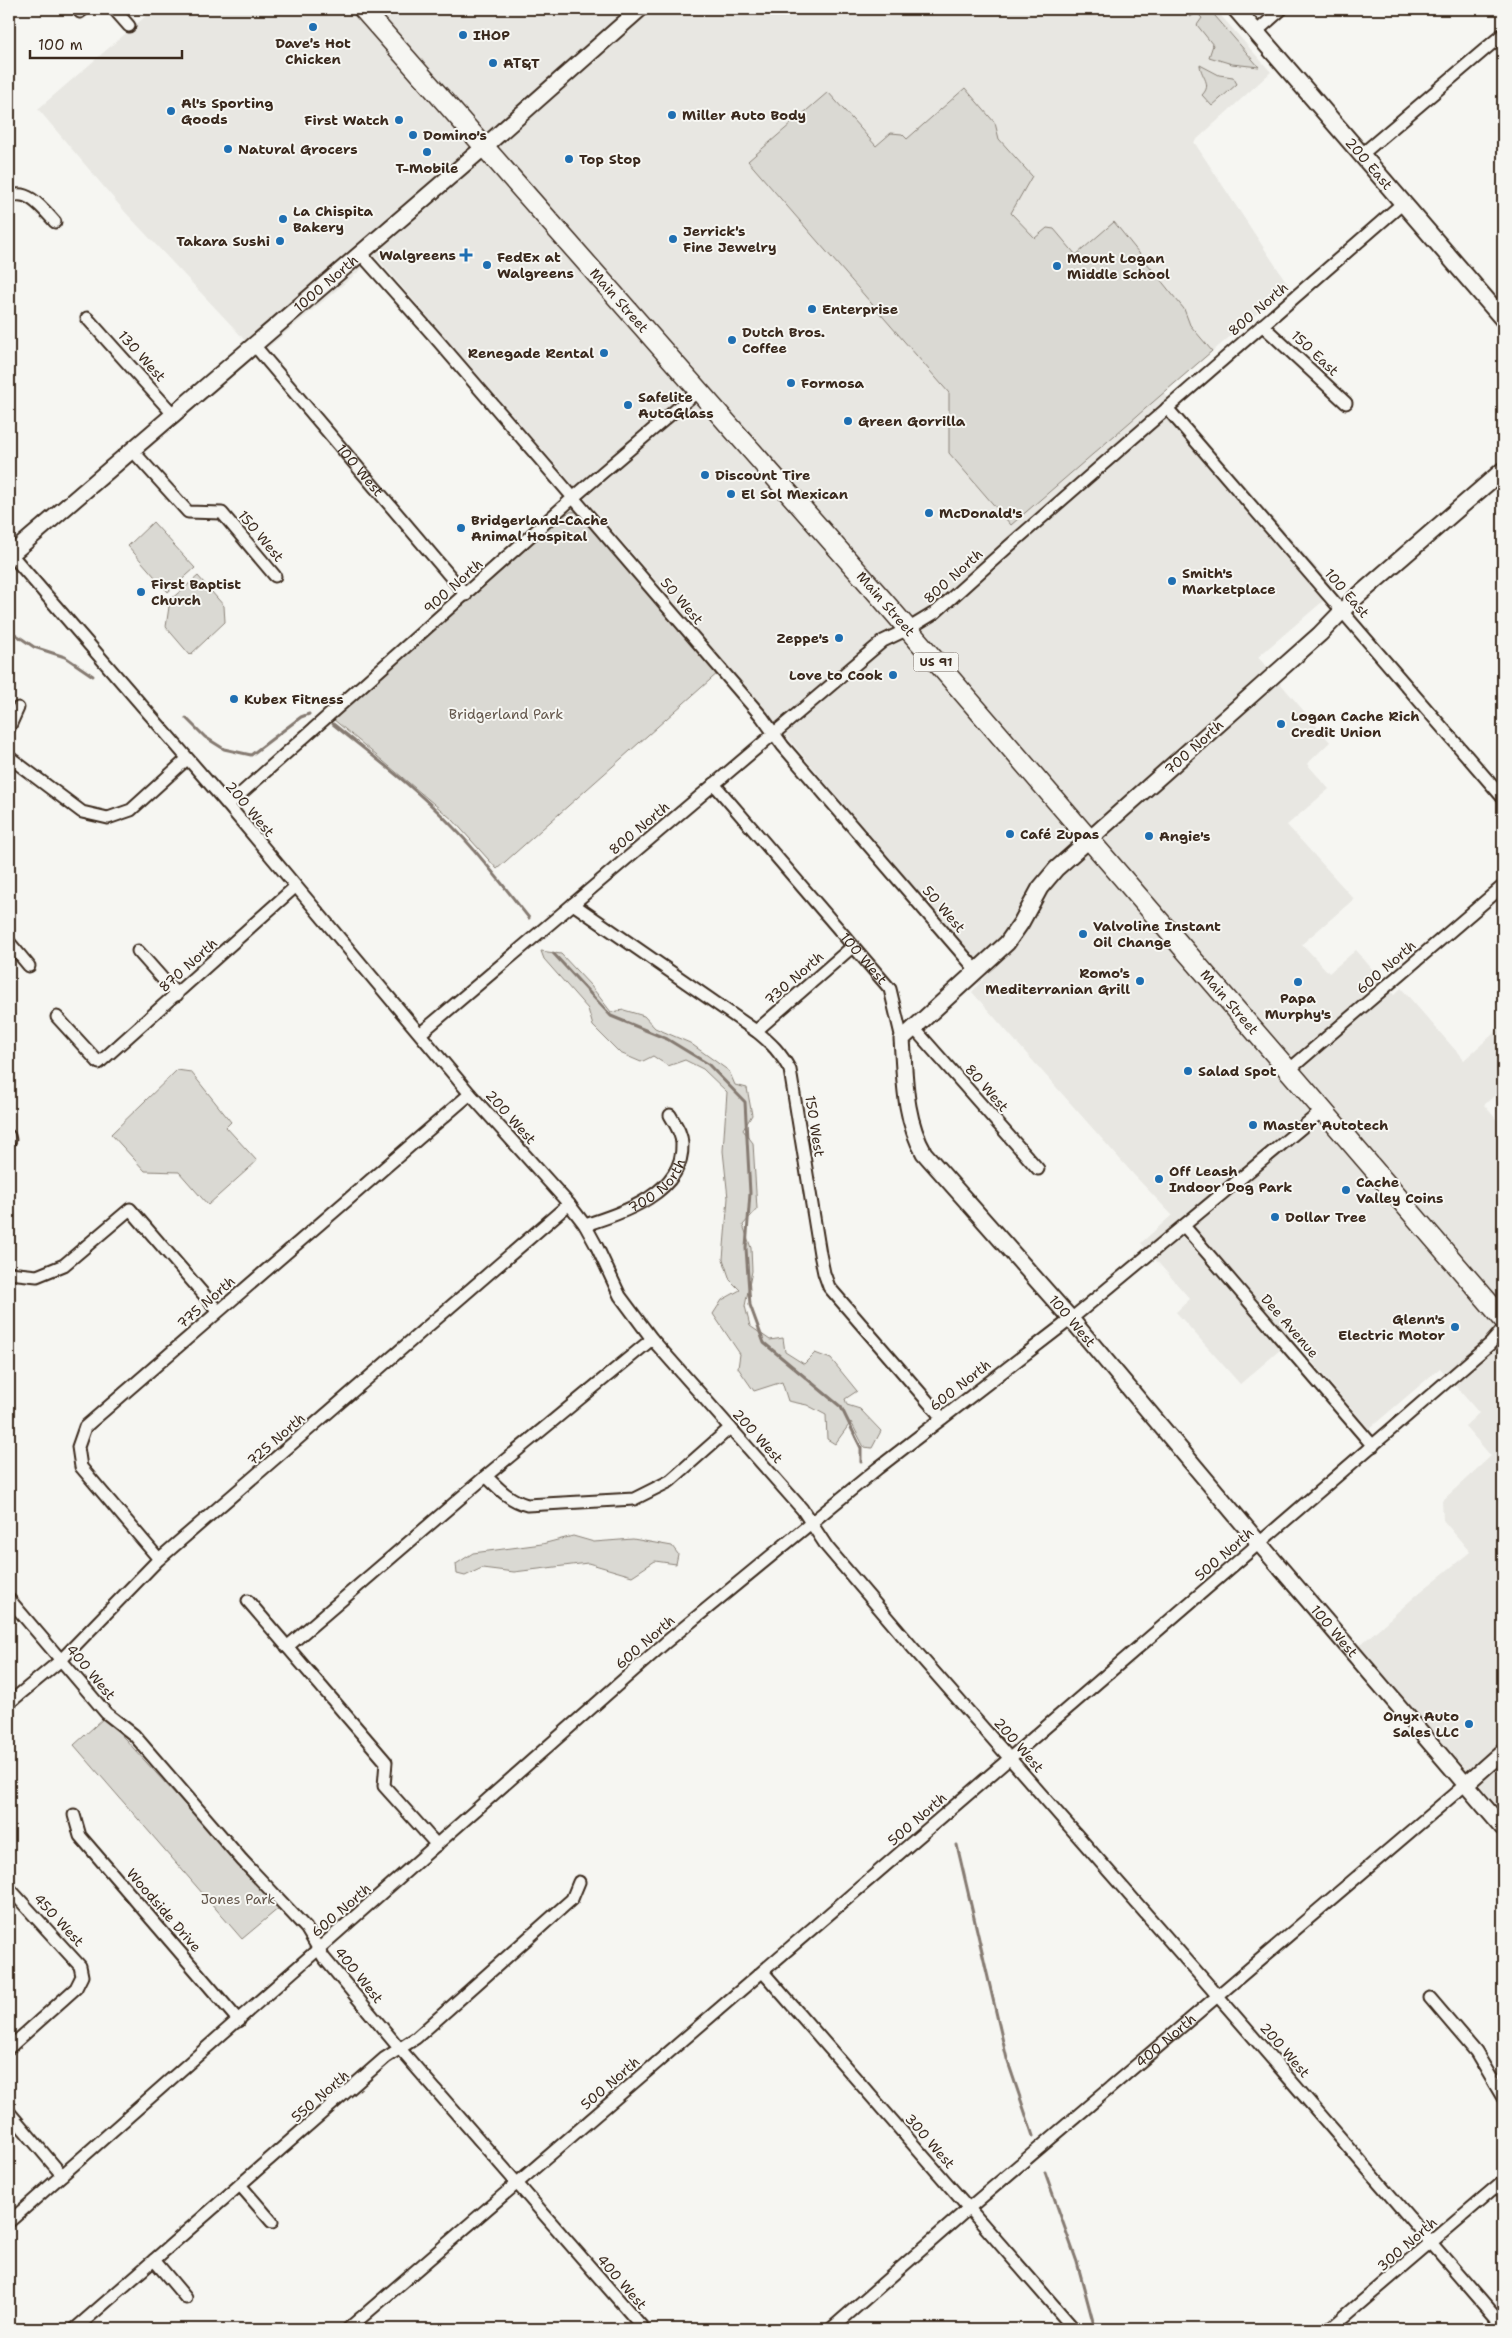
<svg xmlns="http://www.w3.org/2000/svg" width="1512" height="2338" viewBox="0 0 1512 2338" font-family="'Shantell Sans',sans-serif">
	<rect width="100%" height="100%" fill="#f6f6f2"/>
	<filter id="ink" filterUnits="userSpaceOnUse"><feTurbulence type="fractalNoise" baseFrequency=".02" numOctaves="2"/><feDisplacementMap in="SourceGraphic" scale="10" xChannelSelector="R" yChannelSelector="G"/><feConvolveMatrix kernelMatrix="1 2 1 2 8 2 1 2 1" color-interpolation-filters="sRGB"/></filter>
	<g filter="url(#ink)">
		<polygon fill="#e8e7e2" points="154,9 1215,9 1271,72 1194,142 1289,286 1164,393 1336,590 1258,657 1330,742 1307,764 1329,789 1287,825 1354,899 1302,944 1329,973 1356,950 1394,995 1401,988 1464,1060 1503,1025 1503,1088 1484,1105 1503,1127 1503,1812 1359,1646 1419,1593 1470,1552 1443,1520 1442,1501 1491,1456 1465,1426 1479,1413 1440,1368 1369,1429 1293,1339 1240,1384 1176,1312 1190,1299 1141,1243 1172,1215 1134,1175 972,992 987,975 662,588 376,257 258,356 235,329 126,213 38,109"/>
		<g fill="#dad9d3" stroke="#8a8278">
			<polygon points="1182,9 1209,9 1259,67 1232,64 1209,57 1213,45 1197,25 1202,18 1197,13 1190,17"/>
			<path d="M 1200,65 L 1219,75 L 1233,77 L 1237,84 L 1212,106 L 1202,95 C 1213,84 1201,77 1200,65 Z"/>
			<polygon points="965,88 995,123 999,139 1032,176 1011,213 1035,238 1047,228 1054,229 1076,255 1114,222 1184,309 1190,325 1212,351 1011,525 949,453 949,393 748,161 828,92 876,146 891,133 902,134 907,139"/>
			<polygon points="572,511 580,513 719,672 497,869 453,820 333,719 562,516"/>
			<polygon points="153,522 195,568 168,592 128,546"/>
			<polygon points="198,576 224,606 225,622 190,655 166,627 170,600"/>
			<polygon points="541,951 561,954 591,986 611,1012 624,1010 644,1016 655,1028 690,1043 729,1071 735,1085 747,1088 752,1115 743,1130 753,1143 757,1209 743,1225 751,1248 752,1271 745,1306 750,1326 770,1340 783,1338 785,1352 804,1364 815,1353 831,1359 857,1391 845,1399 847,1405 860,1409 881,1431 872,1448 864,1447 851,1422 835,1444 827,1439 826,1415 807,1405 788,1401 782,1382 754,1391 738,1368 740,1354 713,1314 722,1300 740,1290 730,1280 723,1259 728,1198 723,1151 727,1092 703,1069 685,1060 668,1066 653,1056 641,1062 620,1053 593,1026 588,1009 544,959"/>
			<polygon points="177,1070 191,1072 231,1122 226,1127 257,1161 208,1205 179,1172 145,1171 111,1134"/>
			<polygon points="573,1536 594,1542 633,1539 672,1546 678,1554 676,1564 655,1561 632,1576 588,1563 514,1572 482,1568 465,1576 457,1574 456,1564 473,1553 542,1544"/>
			<polygon points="105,1717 279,1908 242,1939 74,1745"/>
		</g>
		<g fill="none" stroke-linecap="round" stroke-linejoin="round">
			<g stroke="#857a71" stroke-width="3">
				<polyline points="9,630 34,647 65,657 93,676"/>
				<polyline points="186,718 205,737 224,749 251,755 301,717 309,714"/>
				<path d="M 333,724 C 374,757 417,789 453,827 C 481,855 504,887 529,918"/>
				<polyline points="553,953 611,1016 667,1039 708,1064 745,1102 750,1193 746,1248 750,1305 764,1343 841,1407 861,1448 861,1462"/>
				<polyline points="957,1845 1007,2059 1033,2136"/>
				<polyline points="1045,2172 1077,2262 1095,2329"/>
			</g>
			<g stroke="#3b2a1e" stroke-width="15">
				<g id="minor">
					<polyline points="114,9 129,26"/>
					<polyline points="80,12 84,9"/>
					<polyline points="1256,32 1282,9"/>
					<polyline points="1361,155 1503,34"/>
					<path d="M 9,198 C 26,186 44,210 55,222"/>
					<polyline points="360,253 434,336 762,717 783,746 977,971"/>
					<polyline points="87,318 173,414"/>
					<polyline points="1262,325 1346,403"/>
					<path id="s1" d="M 254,345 L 466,595"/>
					<polyline points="1167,408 1503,798"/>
					<polyline points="132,450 188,512 222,513 275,576"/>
					<polyline points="9,552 228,805 470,1094 569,1204 585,1225 597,1247 620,1296 652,1339 802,1509 827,1547 913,1648 1204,1980 1503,2326"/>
					<polyline points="9,728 18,708"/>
					<polyline points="9,757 82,812 108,818 131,810 187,759"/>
					<path id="s2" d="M 714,784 L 890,989 L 902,1039"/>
					<polyline points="228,805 574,497 699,390"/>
					<path d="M 573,904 L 756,1031 C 771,1043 781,1053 790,1070 L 820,1254 L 824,1273 L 829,1287 L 942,1418"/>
					<polyline points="9,942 29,966"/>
					<polyline points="138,951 177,995"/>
					<polyline points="57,1017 99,1063 295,887"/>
					<polyline points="913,1027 1038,1169"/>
					<polyline points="756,1031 852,947"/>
					<polyline points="421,1033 883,641 908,629 936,612 1009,546 1403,203"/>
					<polyline points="1289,1070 1503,886"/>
					<polyline points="9,1136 10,1140"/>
					<path id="s3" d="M 585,1225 C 622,1213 684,1193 682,1144 C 682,1133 675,1124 670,1115"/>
					<polyline points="1184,1226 1373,1446"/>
					<polyline points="9,1273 37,1276 64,1265 130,1209 218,1311"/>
					<path d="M 486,1476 C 499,1489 509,1500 527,1505 L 634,1499 L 670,1481 L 730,1428"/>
					<polyline points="159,1559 81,1467 78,1447 85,1427 470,1094"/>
					<polyline points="9,1599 106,1713 134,1735 242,1860 306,1928 324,1958 400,2049 644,2329"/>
					<polyline points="248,1601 386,1762 384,1786 437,1845"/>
					<polyline points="287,1647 486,1476 652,1339"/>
					<polyline points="9,1703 61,1660 159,1559 569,1204"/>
					<polyline points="74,1815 80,1836 239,2021"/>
					<polyline points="9,1888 80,1966 82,1976 76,1988 9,2048"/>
					<polyline points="763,1972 1074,2329"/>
					<polyline points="1430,1998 1476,2052 1503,2098"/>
					<polyline points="9,2112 62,2175"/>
					<polyline points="240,2185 272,2222"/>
					<polyline points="9,2222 665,1643 878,1468 1071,1319 1323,1110"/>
					<polyline points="154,2260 186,2298"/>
					<polyline points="75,2329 385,2058 416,2038 572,1899 579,1882"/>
					<polyline points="348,2329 1490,1344 1503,1329"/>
					<path id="s4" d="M 831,2329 L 969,2208 L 1466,1784"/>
					<polyline points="1330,2329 1503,2181"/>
				</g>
			</g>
			<g stroke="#3b2a1e" stroke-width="19">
				<g id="tertiary">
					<path id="s5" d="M 1503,470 L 1352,601 L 1320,634 L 1056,869 L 1040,888 L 1021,923 L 1007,943 L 902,1039 C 905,1078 904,1118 924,1153 L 1071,1319 L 1259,1543 L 1503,1828"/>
					<path id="s6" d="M 9,556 L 483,148 L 640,9"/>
					<polyline points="1466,1784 1503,1751"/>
				</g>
			</g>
			<g stroke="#3b2a1e" stroke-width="20">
				<g id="secondary">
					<path id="s7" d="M 1236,9 L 1503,319"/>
				</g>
			</g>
			<g stroke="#3b2a1e" stroke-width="22">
				<g id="primary">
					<path id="s8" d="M 363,9 L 882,599 L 1503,1319"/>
				</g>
			</g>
			<use href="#minor" stroke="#f6f6f2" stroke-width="11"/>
			<use href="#tertiary" stroke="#f6f6f2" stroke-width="15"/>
			<use href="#secondary" stroke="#f6f6f2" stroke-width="16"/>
			<use href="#primary" stroke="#f6f6f2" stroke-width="19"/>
		</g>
	</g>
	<g fill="#1f6fb2" stroke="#f6f6f2" stroke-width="2">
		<circle cx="313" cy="27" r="5"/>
		<circle cx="463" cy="35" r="5"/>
		<circle cx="493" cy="63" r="5"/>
		<circle cx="171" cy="111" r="5"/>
		<circle cx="672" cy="115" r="5"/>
		<circle cx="399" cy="120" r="5"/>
		<circle cx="413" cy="135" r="5"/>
		<circle cx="228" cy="149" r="5"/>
		<circle cx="427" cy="152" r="5"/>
		<circle cx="569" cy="159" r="5"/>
		<circle cx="283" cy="219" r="5"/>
		<circle cx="673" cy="239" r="5"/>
		<circle cx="280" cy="241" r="5"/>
		<path d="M463.5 247.5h5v5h5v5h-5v5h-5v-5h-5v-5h5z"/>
		<circle cx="487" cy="265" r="5"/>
		<circle cx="1057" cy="266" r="5"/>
		<circle cx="812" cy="309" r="5"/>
		<circle cx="732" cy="340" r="5"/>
		<circle cx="604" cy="353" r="5"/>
		<circle cx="791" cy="383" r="5"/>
		<circle cx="628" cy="405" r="5"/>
		<circle cx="848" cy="421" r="5"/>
		<circle cx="705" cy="475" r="5"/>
		<circle cx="731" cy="494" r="5"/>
		<circle cx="929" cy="513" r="5"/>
		<circle cx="461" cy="528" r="5"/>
		<circle cx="1172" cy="581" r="5"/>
		<circle cx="141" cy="592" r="5"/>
		<circle cx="839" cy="638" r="5"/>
		<circle cx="893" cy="675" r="5"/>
		<circle cx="234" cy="699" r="5"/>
		<circle cx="1281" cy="724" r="5"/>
		<circle cx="1010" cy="834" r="5"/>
		<circle cx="1149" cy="836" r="5"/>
		<circle cx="1083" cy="934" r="5"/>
		<circle cx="1140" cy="981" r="5"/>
		<circle cx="1298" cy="982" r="5"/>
		<circle cx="1188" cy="1071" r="5"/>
		<circle cx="1253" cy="1125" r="5"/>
		<circle cx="1159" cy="1179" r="5"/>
		<circle cx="1346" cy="1190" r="5"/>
		<circle cx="1275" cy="1217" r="5"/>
		<circle cx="1455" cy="1327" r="5"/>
		<circle cx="1469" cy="1724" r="5"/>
	</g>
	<g text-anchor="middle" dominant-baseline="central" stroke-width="4" stroke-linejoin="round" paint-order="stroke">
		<rect fill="#f6f6f2" stroke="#73675e" stroke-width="1" x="913.5" y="652.5" width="45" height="19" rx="4"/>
		<g font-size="12" font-weight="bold" fill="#3b2a1e">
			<text x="936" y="662">US 91</text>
		</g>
		<g font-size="14" font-weight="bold" fill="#3b2a1e" stroke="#f6f6f2" text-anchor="start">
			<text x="473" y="35">IHOP</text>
			<text x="313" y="43" text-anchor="middle">Dave's Hot<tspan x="313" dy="16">Chicken</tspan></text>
			<text x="503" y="63">AT&amp;T</text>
			<text x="181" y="103">Al's Sporting<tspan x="181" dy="16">Goods</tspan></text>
			<text x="682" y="115">Miller Auto Body</text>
			<text x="389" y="120" text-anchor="end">First Watch</text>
			<text x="423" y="135">Domino's</text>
			<text x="238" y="149">Natural Grocers</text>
			<text x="579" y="159">Top Stop</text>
			<text x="427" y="168" text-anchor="middle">T-Mobile</text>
			<text x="293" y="211">La Chispita<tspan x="293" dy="16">Bakery</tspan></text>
			<text x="683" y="231">Jerrick's<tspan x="683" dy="16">Fine Jewelry</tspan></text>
			<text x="270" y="241" text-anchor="end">Takara Sushi</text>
			<text x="456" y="255" text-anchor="end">Walgreens</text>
			<text x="497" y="257">FedEx at<tspan x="497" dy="16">Walgreens</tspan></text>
			<text x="1067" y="258">Mount Logan<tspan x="1067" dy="16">Middle School</tspan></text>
			<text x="822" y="309">Enterprise</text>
			<text x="742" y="332">Dutch Bros.<tspan x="742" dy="16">Coffee</tspan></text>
			<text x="594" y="353" text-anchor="end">Renegade Rental</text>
			<text x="801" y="383">Formosa</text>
			<text x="638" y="397">Safelite<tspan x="638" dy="16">AutoGlass</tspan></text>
			<text x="858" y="421">Green Gorrilla</text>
			<text x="715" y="475">Discount Tire</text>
			<text x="741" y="494">El Sol Mexican</text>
			<text x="939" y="513">McDonald's</text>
			<text x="471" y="520">Bridgerland-Cache<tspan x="471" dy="16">Animal Hospital</tspan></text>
			<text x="1182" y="573">Smith's<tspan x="1182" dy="16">Marketplace</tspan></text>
			<text x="151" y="584">First Baptist<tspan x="151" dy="16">Church</tspan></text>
			<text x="829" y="638" text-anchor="end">Zeppe's</text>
			<text x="883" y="675" text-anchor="end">Love to Cook</text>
			<text x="244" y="699">Kubex Fitness</text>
			<text x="1291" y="716">Logan Cache Rich<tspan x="1291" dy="16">Credit Union</tspan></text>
			<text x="1020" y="834">Café Zupas</text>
			<text x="1159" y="836">Angie's</text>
			<text x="1093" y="926">Valvoline Instant<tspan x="1093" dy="16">Oil Change</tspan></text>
			<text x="1130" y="973" text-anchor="end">Romo's<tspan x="1130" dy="16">Mediterranian Grill</tspan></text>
			<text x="1298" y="998" text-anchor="middle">Papa<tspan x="1298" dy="16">Murphy's</tspan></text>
			<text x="1198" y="1071">Salad Spot</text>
			<text x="1263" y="1125">Master Autotech</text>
			<text x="1169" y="1171">Off Leash<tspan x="1169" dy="16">Indoor Dog Park</tspan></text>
			<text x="1356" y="1182">Cache<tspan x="1356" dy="16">Valley Coins</tspan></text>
			<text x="1285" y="1217">Dollar Tree</text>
			<text x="1445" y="1319" text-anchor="end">Glenn's<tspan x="1445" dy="16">Electric Motor</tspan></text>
			<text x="1459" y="1716" text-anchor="end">Onyx Auto<tspan x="1459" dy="16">Sales LLC</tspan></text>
		</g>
		<g font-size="14" fill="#3b2a1e" stroke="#f6f6f2">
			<text stroke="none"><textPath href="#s7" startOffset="204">200 East</textPath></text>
			<text stroke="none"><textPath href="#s6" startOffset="418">1000 North</textPath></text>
			<text stroke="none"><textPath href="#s8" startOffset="388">Main Street</textPath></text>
			<text transform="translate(1258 309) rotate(-41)">800 North</text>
			<text transform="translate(1315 353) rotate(43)">150 East</text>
			<text transform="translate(142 356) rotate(48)">130 West</text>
			<text stroke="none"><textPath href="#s1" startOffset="164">100 West</textPath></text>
			<text transform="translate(261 536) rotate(50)">150 West</text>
			<text transform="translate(953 576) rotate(-42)">800 North</text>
			<text transform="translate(453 586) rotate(-42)">900 North</text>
			<text transform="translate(1347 593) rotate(49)">100 East</text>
			<text transform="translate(682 601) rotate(49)">50 West</text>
			<text stroke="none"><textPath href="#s8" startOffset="792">Main Street</textPath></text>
			<text transform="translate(1194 747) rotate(-42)">700 North</text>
			<text transform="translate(250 809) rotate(50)">200 West</text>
			<text transform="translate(639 828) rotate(-40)">800 North</text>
			<text transform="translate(944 909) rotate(49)">50 West</text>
			<text stroke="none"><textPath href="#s2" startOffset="230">100 West</textPath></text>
			<text transform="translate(188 965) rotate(-42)">870 North</text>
			<text transform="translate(1386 967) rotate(-41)">600 North</text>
			<text transform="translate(794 978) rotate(-41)">730 North</text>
			<text stroke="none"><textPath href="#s8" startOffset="1318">Main Street</textPath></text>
			<text transform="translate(987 1088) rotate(49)">80 West</text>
			<text transform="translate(511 1117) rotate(48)">200 West</text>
			<text transform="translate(815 1126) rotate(81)">150 West</text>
			<text stroke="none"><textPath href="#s3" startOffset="84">700 North</textPath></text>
			<text transform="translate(206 1302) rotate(-41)">775 North</text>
			<text stroke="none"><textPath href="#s5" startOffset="1172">100 West</textPath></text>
			<text transform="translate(1290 1326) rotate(49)">Dee Avenue</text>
			<text transform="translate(960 1385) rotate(-38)">600 North</text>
			<text transform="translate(758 1436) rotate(48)">200 West</text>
			<text transform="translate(276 1439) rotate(-41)">725 North</text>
			<text transform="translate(1224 1554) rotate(-41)">500 North</text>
			<text stroke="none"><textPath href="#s5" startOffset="1578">100 West</textPath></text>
			<text transform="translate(645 1642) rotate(-41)">600 North</text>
			<text transform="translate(91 1672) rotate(50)">400 West</text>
			<text transform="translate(1019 1745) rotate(49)">200 West</text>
			<text transform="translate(917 1819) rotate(-41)">500 North</text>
			<text transform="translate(164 1910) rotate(49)">Woodside Drive</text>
			<text transform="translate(341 1910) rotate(-41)">600 North</text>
			<text transform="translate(59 1920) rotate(47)">450 West</text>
			<text transform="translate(359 1975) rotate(51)">400 West</text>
			<text stroke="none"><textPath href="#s4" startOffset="442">400 North</textPath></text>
			<text transform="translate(1285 2050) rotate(49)">200 West</text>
			<text transform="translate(610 2083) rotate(-41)">500 North</text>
			<text transform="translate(320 2096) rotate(-41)">550 North</text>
			<text transform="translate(930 2141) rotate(49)">300 West</text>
			<text transform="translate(1407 2244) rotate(-41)">300 North</text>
			<text transform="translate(622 2282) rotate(49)">400 West</text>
		</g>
		<g font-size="14" fill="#63564b" stroke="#f6f6f2">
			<text x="506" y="714">Bridgerland Park</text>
			<text x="238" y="1899">Jones Park</text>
		</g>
	</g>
	<rect width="1512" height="2338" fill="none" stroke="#f6f6f2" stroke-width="30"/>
	<rect x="15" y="15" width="1482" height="2308" fill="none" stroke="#3b2a1e" stroke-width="2" filter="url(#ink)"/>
	<path d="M30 50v8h152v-8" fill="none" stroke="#3b2a1e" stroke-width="2.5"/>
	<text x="38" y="50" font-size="15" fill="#3b2a1e" stroke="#f6f6f2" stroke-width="4" paint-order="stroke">100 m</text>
</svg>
